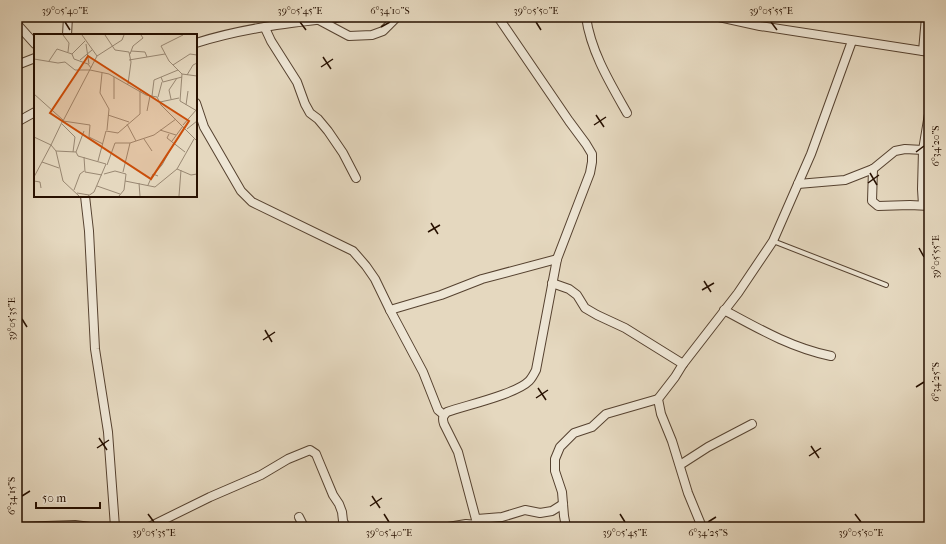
<svg xmlns="http://www.w3.org/2000/svg" width="946" height="544" viewBox="0 0 946 544" font-family="'IM FELL French Canon',serif">
	<rect width="100%" height="100%" fill="#e5d8bf"/>
	<filter id="stains"><feTurbulence type="fractalNoise" baseFrequency=".005" numOctaves="4"/><feColorMatrix values="0 0 0 0 .2 0 0 0 0 .09 0 0 0 0 .02 0 0 0 .5 -.17"/></filter>
	<radialGradient id="worn" r=".72"><stop offset=".6" stop-color="#630" stop-opacity="0"/><stop offset="1" stop-color="#630" stop-opacity=".3"/></radialGradient>
	<g fill="none" stroke-linecap="round" stroke-linejoin="round">
		<g stroke="#564230" stroke-width="6">
			<polyline id="lane" points="773,241 886,285"/>
		</g>
		<g stroke="#564230" stroke-width="10">
			<g id="street">
				<path d="M 586,17 C 591,52 610,83 627,113"/>
				<polyline points="719,17 760,26 929,52"/>
				<polyline points="319,20 349,36 372,35 383,31 397,17"/>
				<polyline points="17,24 35,44"/>
				<polyline points="265,28 271,41 297,82 305,104 310,113 318,119 328,131 343,153 356,178"/>
				<polyline points="67,35 68,17"/>
				<path d="M 196,43 C 243,28 294,22 344,17"/>
				<polyline points="923,51 926,17"/>
				<polyline points="17,65 35,58"/>
				<polyline points="196,103 204,127 241,191 252,202 353,251 366,266 375,279 390,310 423,372 438,410 444,415"/>
				<polyline points="17,122 35,112"/>
				<polyline points="873,169 872,201 878,206 910,205 929,206"/>
				<polyline points="798,184 845,180 873,169 895,151 905,149 923,150"/>
				<polyline points="85,196 89,231 95,349 108,432 115,527"/>
				<polyline points="923,205 922,189 923,150 929,114"/>
				<polyline points="552,283 569,289 577,295 585,308 597,315 625,328 683,364"/>
				<polyline points="390,310 441,295 482,279 557,259"/>
				<path d="M 724,310 C 759,329 792,348 831,356"/>
				<polyline points="680,465 708,447 752,424"/>
				<polyline points="299,517 304,527"/>
				<polyline points="477,519 502,517 525,510 540,513 552,511 563,504"/>
				<polyline points="17,527 75,525 90,527"/>
				<polyline points="149,527 210,497 261,475 288,459 310,450 316,454 318,459 333,495 339,504 342,512 343,521 346,527"/>
				<polyline points="448,527 466,524 478,525"/>
				<path d="M 478,527 L 458,452 L 444,424 C 442,418 443,416 447,412 C 467,405 516,394 529,381 C 532,378 534,374 536,370 L 557,259 L 590,173 L 592,162 L 592,154 L 586,144 L 569,121 L 498,17"/>
				<polyline points="566,527 564,516 562,492 555,471 555,459 560,447 574,433 592,427 606,414 658,399"/>
				<polyline points="702,527 688,493 672,441 661,414 658,399 675,377 683,364 738,293 773,241 811,154 852,41"/>
			</g>
		</g>
		<use href="#lane" stroke="#eee6d5" stroke-width="4"/>
		<use href="#street" stroke="#eee6d5" stroke-width="8"/>
	</g>
	<path fill="none" stroke="#271000" stroke-width="1.5" d="M 65,22 L 70,30M 300,22 L 306,30M 536,22 L 541,30M 771,22 L 777,30M 381,27 L 390,22M 323,57 L 331,69M 321,67 L 333,59M 596,115 L 604,127M 594,125 L 606,117M 916,152 L 924,146M 870,173 L 877,185M 868,183 L 879,175M 431,223 L 438,234M 428,232 L 440,225M 919,248 L 924,257M 704,281 L 711,292M 702,290 L 714,283M 22,319 L 27,327M 265,330 L 272,342M 263,340 L 275,332M 916,387 L 924,382M 538,388 L 546,400M 536,398 L 548,390M 99,438 L 107,450M 811,446 L 819,458M 97,448 L 109,440M 809,456 L 821,448M 22,496 L 30,491M 372,496 L 380,508M 370,506 L 382,498M 148,514 L 154,522M 384,514 L 389,522M 620,514 L 625,522M 855,514 L 861,522M 708,522 L 716,517"/>
	<g transform="translate(34 34)">
		<rect width="163" height="163" fill="#e5d8bf"/>
		<path fill="none" stroke="#998873" stroke-width="1" d="M 29,1 L 35,9 L 34,18M 71,1 L 81,16 L 95,18 L 97,28 L 94,50M 149,1 L 127,12 L 135,27 L 148,40 L 146,67 L 163,77M 52,10 L 55,30M 97,17 L 111,18 L 113,23M 38,20 L 40,25 L 54,30 L 57,34M 96,20 L 99,12 L 109,4 L 107,1M 63,22 L 88,6 L 90,1M 0,25 L 24,29 L 31,28 L 41,36 L 56,36M 46,26 L 58,16M 95,26 L 131,20M 15,27 L 23,15 L 38,20 L 51,7M 139,31 L 156,20 L 163,21M 56,36 L 75,40 L 112,61 L 123,63 L 127,71 L 163,107M 68,39 L 66,59 L 75,75 L 73,96M 148,40 L 163,42M 153,41 L 159,31 L 163,29M 127,43 L 129,48 L 148,43M 0,60 L 29,86 L 17,111 L 22,117 L 29,147 L 45,162M 118,62 L 120,46 L 144,36M 124,63 L 128,48M 80,65 L 80,43M 137,65 L 135,56 L 143,44M 126,68 L 145,64M 152,71 L 154,57M 113,77 L 116,62M 74,81 L 95,88M 29,87 L 63,22 L 48,1M 29,87 L 56,91 L 55,103 L 69,110M 28,90 L 41,103 L 39,118M 93,90 L 102,107M 149,91 L 163,75M 153,95 L 163,87M 126,96 L 142,101M 135,100 L 133,104 L 151,118M 0,103 L 17,111M 110,105 L 118,117M 138,107 L 149,92M 22,117 L 42,118 L 44,122 L 72,130 L 60,158 L 54,162M 42,118 L 50,97M 50,123 L 51,138 L 68,141M 64,127 L 72,97 L 84,99 L 106,80 L 106,57M 8,128 L 25,134M 73,131 L 81,109 L 96,109M 143,135 L 160,105M 89,138 L 96,109 L 120,101 L 142,85M 70,140 L 81,137 L 92,140 L 90,156 L 85,162M 120,140 L 128,131 L 140,109M 0,143 L 17,111M 0,147 L 6,148 L 7,154M 91,147 L 121,153 L 143,135 L 157,141 L 163,140M 105,149 L 106,162M 114,151 L 119,140 L 124,142M 63,152 L 86,160M 40,156 L 46,140 L 50,137M 43,159 L 55,161M 145,162 L 147,136"/>
		<path fill="#cb4e0a" fill-opacity="0.15" stroke="#cb4e0a" stroke-width="2" d="M 54,22 L 155,87 L 117,145 L 16,79 Z"/>
		<rect width="163" height="163" fill="none" stroke="#271000" stroke-width="2"/>
	</g>
	<rect width="946" height="544" fill="none" stroke="#e5d8bf" stroke-width="44"/>
	<path d="M36 502v6h64v-6" fill="none" stroke="#271000" stroke-width="2"/>
	<text x="42" y="502" font-size="12" fill="#271000" stroke="#eee6d5" stroke-width="3" paint-order="stroke">50 m</text>
	<rect x="22" y="22" width="902" height="500" fill="none" stroke="#271000" stroke-width="1.5"/>
	<g font-size="10" text-anchor="middle" fill="#271000">
		<text x="65" y="14">39°05'40"E</text>
		<text x="300" y="14">39°05'45"E</text>
		<text x="390" y="14">6°34'10"S</text>
		<text x="536" y="14">39°05'50"E</text>
		<text x="771" y="14">39°05'55"E</text>
		<text transform="translate(935 146) rotate(-90)" y="4">6°34'20"S</text>
		<text transform="translate(935 257) rotate(-90)" y="4">39°05'55"E</text>
		<text transform="translate(11 319) rotate(-90)" y="4">39°05'35"E</text>
		<text transform="translate(935 382) rotate(-90)" y="4">6°34'25"S</text>
		<text transform="translate(11 496) rotate(-90)" y="4">6°34'15"S</text>
		<text x="154" y="536">39°05'35"E</text>
		<text x="389" y="536">39°05'40"E</text>
		<text x="625" y="536">39°05'45"E</text>
		<text x="708" y="536">6°34'25"S</text>
		<text x="861" y="536">39°05'50"E</text>
	</g>
	<rect width="100%" height="100%" filter="url(#stains)"/>
	<rect width="100%" height="100%" fill="url(#worn)"/>
</svg>
